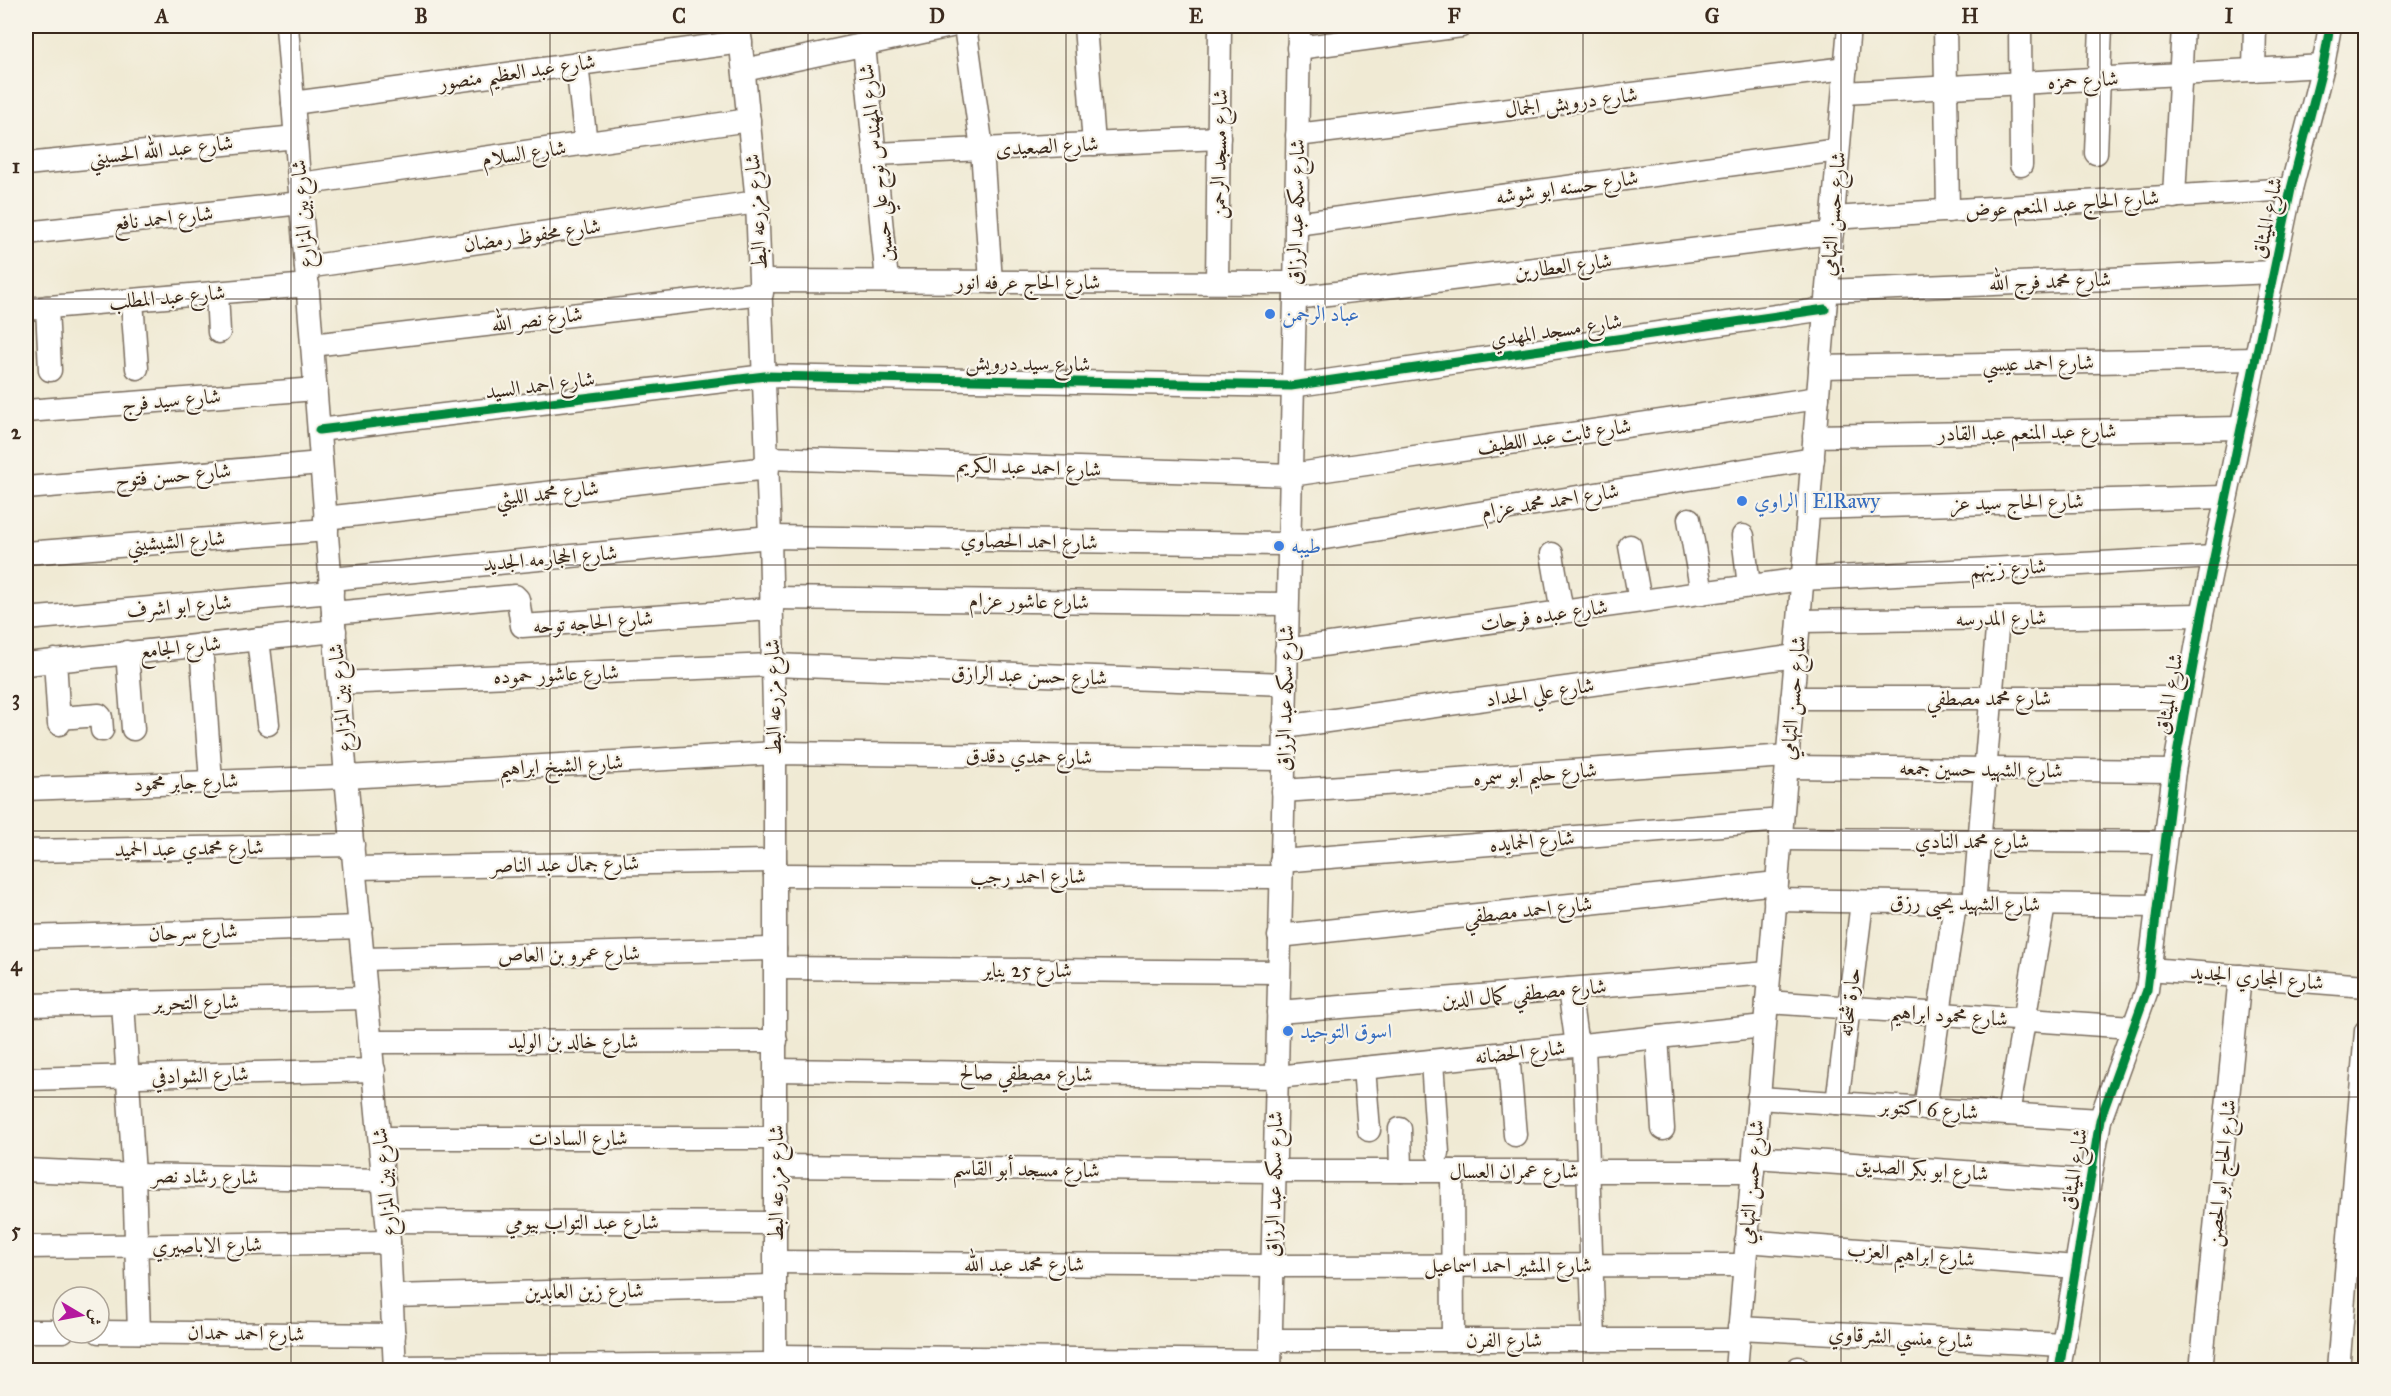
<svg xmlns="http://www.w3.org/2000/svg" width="2391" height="1396" font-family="'IM FELL Great Primer',Amiri,serif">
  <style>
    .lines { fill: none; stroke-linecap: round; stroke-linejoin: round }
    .minor-casing { stroke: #7a6d5e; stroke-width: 25 }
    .minor { stroke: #fff; stroke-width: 22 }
    .cycleway-casing { stroke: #f7f3e8; stroke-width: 13 }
    .cycleway { stroke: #00873e; stroke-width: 9 }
    .grid { fill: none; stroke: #3b2a1e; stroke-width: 1.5; stroke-opacity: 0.55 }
    .shop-dot { fill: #3f7fe0; stroke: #f7f3e8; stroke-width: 2 }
    .labels { text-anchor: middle; stroke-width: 4.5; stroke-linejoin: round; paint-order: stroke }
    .street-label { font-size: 21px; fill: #3b2a1e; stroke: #f7f3e8 }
    .shop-label { font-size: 21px; fill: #366cbe; stroke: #f7f3e8; text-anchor: start }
    .neatline { fill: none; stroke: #3b2a1e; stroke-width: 2 }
    .grid-label { font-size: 20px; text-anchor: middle; font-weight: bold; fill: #3b2a1e }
  </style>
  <rect width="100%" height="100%" fill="#f7f3e8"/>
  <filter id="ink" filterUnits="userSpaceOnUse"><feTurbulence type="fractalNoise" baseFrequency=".0167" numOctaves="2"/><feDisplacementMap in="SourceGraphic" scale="12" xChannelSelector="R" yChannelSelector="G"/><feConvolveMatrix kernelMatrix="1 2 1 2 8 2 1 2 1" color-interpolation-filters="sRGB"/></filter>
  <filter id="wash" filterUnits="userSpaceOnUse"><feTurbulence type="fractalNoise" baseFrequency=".008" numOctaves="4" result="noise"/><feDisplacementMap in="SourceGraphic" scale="24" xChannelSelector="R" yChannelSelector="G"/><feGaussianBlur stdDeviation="1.35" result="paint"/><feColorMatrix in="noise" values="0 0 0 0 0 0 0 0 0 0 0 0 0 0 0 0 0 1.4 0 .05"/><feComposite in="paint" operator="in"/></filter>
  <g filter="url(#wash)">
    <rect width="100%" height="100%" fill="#f0ead4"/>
  </g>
  <g filter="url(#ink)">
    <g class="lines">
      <g class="minor-casing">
        <g id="minor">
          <polyline points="287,26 346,777 389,1242 395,1370"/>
          <polyline points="739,26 757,202 770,537 775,753 775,1370"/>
          <polyline points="965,26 982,149 991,282"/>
          <polyline points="1085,26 1094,144"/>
          <polyline points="1945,26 1948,211"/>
          <polyline points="2020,26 2021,165"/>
          <polyline points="864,45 887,281"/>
          <polyline points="1298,48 1461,26"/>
          <polyline points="577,64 586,144"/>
          <polyline points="744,70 951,26"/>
          <polyline points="2254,70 2255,26"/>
          <polyline points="1844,93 2323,66"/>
          <polyline points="293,103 741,42"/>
          <polyline points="1297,135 1846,68"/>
          <polyline points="2096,153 2101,26"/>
          <polyline points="876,154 1219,138"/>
          <polyline points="26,164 296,137"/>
          <polyline points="300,184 749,120"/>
          <polyline points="2174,197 2183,26"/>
          <polyline points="1833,218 2291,189"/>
          <polyline points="1296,224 1838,150"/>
          <polyline points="26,233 301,203"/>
          <polyline points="306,267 757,202"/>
          <polyline points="762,281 1295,283"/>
          <polyline points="1217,282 1220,26"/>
          <polyline points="1827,291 2274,272"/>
          <polyline points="217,293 219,332"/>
          <polyline points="1295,298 1832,233"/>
          <polyline points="132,301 137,368"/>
          <polyline points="47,307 50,370"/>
          <polyline points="26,309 308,285"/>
          <polyline points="312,345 762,293"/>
          <polyline points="1820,367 2255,359"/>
          <polyline points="26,411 316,389"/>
          <polyline points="319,430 765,376 1291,386 1825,309"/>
          <polyline points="1814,436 2240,428"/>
          <polyline points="767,458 1291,475 1818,398"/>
          <polyline points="26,488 321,463"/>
          <polyline points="1808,508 2225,497"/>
          <polyline points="325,518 768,468"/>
          <polyline points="1689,519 1702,593"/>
          <polyline points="1743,536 1749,586"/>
          <polyline points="1630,546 1640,601"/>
          <polyline points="26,553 327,530"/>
          <polyline points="1552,554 1562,612"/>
          <polyline points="331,579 770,537 1288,544 1813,459"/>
          <polyline points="772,598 1287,604"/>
          <polyline points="333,613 515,596 518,599 522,626 772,609"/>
          <polyline points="26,619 332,592"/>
          <polyline points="1800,621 2202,615"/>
          <polyline points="258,639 268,724"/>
          <polyline points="201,645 211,781"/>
          <polyline points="1286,650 1802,579 2214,557"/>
          <polyline points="127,652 133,729"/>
          <polyline points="55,660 59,724"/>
          <polyline points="26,664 335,631"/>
          <polyline points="339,683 773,665 1285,684"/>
          <polyline points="1792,698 2186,698"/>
          <polyline points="59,718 99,715 101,717 102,730"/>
          <polyline points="1284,727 1796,656"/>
          <polyline points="1787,767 2174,771"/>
          <polyline points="26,789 346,777 775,753 1283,759"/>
          <polyline points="1283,791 1788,756"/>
          <polyline points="1780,839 2164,842"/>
          <polyline points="26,851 353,845"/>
          <polyline points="1281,861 1782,820"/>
          <polyline points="355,868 775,861"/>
          <polyline points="775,875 1281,877"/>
          <polyline points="1775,900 2156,906"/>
          <polyline points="1974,904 1998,618"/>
          <polyline points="1279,936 1777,883"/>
          <polyline points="26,937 361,927"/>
          <polyline points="364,959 775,949"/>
          <polyline points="775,968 1279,972"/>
          <polyline points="2149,969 2366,986"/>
          <polyline points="1569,989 1577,1046"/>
          <polyline points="1767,1002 2132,1027"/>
          <polyline points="123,1003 134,1175 139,1332"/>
          <polyline points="26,1005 367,998"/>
          <polyline points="1278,1012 1769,973"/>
          <polyline points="1657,1037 1663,1129"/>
          <polyline points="371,1042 776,1041"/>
          <polyline points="1584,1045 1594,1340"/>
          <polyline points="1508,1053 1515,1135"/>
          <polyline points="1432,1061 1438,1153"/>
          <polyline points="1364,1068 1369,1130"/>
          <polyline points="776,1070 1277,1077 1764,1026"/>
          <polyline points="26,1079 374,1070"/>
          <polyline points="1758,1098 2100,1120"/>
          <polyline points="1837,1103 1862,902"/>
          <polyline points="1925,1109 1955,904"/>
          <polyline points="2008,1114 2044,905"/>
          <polyline points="1400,1129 1401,1171"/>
          <polyline points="380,1138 776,1138"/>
          <polyline points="1755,1157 2090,1181"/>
          <polyline points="776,1166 1275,1171 1753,1171"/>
          <polyline points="26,1170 134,1175 384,1180"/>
          <polyline points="1452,1171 1453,1340"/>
          <polyline points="388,1221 776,1223"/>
          <polyline points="1746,1241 2076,1267"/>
          <polyline points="26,1247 389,1242"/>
          <polyline points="776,1262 1272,1266 1744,1265"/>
          <polyline points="392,1296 775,1286"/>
          <polyline points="1739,1328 2063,1345"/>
          <polyline points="26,1331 63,1331"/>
          <polyline points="99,1332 394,1335"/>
          <polyline points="1271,1340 1738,1340"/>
          <polyline points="775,1356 1270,1361"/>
          <polyline points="395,1367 775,1364"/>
          <polyline points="1270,1370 1295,298 1299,26"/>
          <polyline points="1736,1370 1849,26"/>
          <polyline points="1797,1370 1798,1368"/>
          <polyline points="2059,1370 2100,1120 2147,990 2174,771 2202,615 2291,189 2323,66 2330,26"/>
          <polyline points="2201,1370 2240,976"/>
          <polyline points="2338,1370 2366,1031"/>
        </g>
      </g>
      <use href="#minor" class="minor"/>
      <g class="cycleway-casing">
        <g id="cycleway">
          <polyline points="319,430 765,376 1291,386 1825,309"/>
          <polyline points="2059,1370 2100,1120 2147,990 2174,771 2202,615 2291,189 2323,66 2330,26"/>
        </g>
      </g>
      <use href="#cycleway" class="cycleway"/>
    </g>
  </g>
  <path class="grid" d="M291 26V1370M550 26V1370M808 26V1370M1066 26V1370M1325 26V1370M1583 26V1370M1841 26V1370M2100 26V1370M26 299H2366M26 565H2366M26 831H2366M26 1097H2366"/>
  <g class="shop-dot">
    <circle cx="1270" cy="314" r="6"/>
    <circle cx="1742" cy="501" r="6"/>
    <circle cx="1279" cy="546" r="6"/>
    <circle cx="1288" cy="1031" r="6"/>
  </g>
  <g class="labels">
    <g class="street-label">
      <text transform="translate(517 72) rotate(-8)" y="7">شارع عبد العظيم منصور</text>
      <text transform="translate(2083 80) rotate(-3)" y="7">شارع حمزه</text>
      <text transform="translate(1571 102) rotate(-7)" y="7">شارع درويش الجمال</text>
      <text transform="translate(1047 146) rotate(-3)" y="7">شارع الصعيدى</text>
      <text transform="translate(161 150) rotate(-6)" y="7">شارع عبد الله الحسيني</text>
      <text transform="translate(524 153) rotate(-8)" y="7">شارع السلام</text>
      <text transform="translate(1219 154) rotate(-89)" y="7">شارع مسجد الرحمن</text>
      <text transform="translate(876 163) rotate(-96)" y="7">شارع المهندس نوح علي حسين</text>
      <text transform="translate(1567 187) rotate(-8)" y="7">شارع حسنه ابو شوشه</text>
      <text transform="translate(2062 204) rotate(-4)" y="7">شارع الحاج عبد المنعم عوض</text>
      <text transform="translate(756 212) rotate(-94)" y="7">شارع مزرعه البط</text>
      <text transform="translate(1296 212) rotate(-89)" y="7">شارع سكه عبد الرزاق</text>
      <text transform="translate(302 214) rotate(-94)" y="7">شارع بين المزارع</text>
      <text transform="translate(1833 214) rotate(-85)" y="7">شارع حسن التهامي</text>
      <text transform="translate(163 218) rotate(-6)" y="7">شارع احمد نافع</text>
      <text transform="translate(2267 218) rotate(-78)" y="7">شارع الميثاق</text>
      <text transform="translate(532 235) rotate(-8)" y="7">شارع محفوظ رمضان</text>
      <text transform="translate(1563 266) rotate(-7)" y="7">شارع العطارين</text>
      <text transform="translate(2050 281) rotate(-2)" y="7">شارع محمد فرج الله</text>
      <text x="1028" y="289">شارع الحاج عرفه انور</text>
      <text transform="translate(167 297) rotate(-5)" y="7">شارع عبد المطلب</text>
      <text transform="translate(537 319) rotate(-7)" y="7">شارع نصر الله</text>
      <text transform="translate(1556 330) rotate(-8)" y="7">شارع مسجد المهدي</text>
      <text transform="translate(1028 363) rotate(1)" y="7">شارع سيد درويش</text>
      <text transform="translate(2038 363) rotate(-1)" y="7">شارع احمد عيسي</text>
      <text transform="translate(540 385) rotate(-7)" y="7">شارع احمد السيد</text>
      <text transform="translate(171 400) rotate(-5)" y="7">شارع سيد فرج</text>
      <text transform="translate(2027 432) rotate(-1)" y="7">شارع عبد المنعم عبد القادر</text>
      <text transform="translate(1554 436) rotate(-8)" y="7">شارع ثابت عبد اللطيف</text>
      <text transform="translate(1029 467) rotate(2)" y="7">شارع احمد عبد الكريم</text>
      <text transform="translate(173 475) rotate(-5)" y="7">شارع حسن فتوح</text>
      <text transform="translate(547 493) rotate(-6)" y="7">شارع محمد الليثي</text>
      <text transform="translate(1550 501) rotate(-9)" y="7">شارع احمد محمد عزام</text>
      <text transform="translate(2017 502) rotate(-1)" y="7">شارع الحاج سيد عز</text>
      <text transform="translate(176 541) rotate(-4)" y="7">شارع الشيشيني</text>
      <text transform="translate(1029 541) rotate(1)" y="7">شارع احمد الحصاوي</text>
      <text transform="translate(550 558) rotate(-5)" y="7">شارع الحجارمه الجديد</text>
      <text transform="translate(2008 568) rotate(-3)" y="7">شارع زينهم</text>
      <text transform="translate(1029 601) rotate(1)" y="7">شارع عاشور عزام</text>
      <text transform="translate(179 606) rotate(-5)" y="7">شارع ابو اشرف</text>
      <text transform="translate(1544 615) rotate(-8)" y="7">شارع عبده فرحات</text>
      <text transform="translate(2001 618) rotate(-1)" y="7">شارع المدرسه</text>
      <text transform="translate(593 622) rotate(-4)" y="7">شارع الحاجه توحه</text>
      <text transform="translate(180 647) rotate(-6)" y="7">شارع الجامع</text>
      <text transform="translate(556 674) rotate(-2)" y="7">شارع عاشور حموده</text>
      <text transform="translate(1029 675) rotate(2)" y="7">شارع حسن عبد الرازق</text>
      <text transform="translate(1540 692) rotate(-8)" y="7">شارع علي الحداد</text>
      <text transform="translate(2169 694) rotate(-80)" y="7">شارع الميثاق</text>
      <text transform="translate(773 697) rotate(-91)" y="7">شارع مزرعه البط</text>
      <text transform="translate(340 698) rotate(-95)" y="7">شارع بين المزارع</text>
      <text transform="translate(1285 698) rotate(-89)" y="7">شارع سكه عبد الرزاق</text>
      <text transform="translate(1793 698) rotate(-85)" y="7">شارع حسن التهامي</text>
      <text x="1989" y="705">شارع محمد مصطفي</text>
      <text transform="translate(1029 756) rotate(1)" y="7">شارع حمدي دقدق</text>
      <text transform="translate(561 765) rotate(-3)" y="7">شارع الشيخ ابراهيم</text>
      <text transform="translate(1981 769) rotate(1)" y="7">شارع الشهيد حسين جمعه</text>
      <text transform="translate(1535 774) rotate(-4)" y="7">شارع حليم ابو سمره</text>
      <text transform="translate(186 782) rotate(-2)" y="7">شارع جابر محمود</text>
      <text transform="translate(1532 841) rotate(-5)" y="7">شارع الحمايده</text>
      <text x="1972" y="848">شارع محمد النادي</text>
      <text transform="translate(189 848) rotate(-1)" y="7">شارع محمدي عبد الحميد</text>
      <text transform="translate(565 864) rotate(-1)" y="7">شارع جمال عبد الناصر</text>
      <text x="1028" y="883">شارع احمد رجب</text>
      <text transform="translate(1965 903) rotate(1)" y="7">شارع الشهيد يحيى رزق</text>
      <text transform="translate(1528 910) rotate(-6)" y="7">شارع احمد مصطفي</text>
      <text transform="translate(193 932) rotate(-2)" y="7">شارع سرحان</text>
      <text transform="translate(569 954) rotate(-1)" y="7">شارع عمرو بن العاص</text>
      <text x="1027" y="977">شارع 25 يناير</text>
      <text transform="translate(2257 977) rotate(5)" y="7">شارع المجاري الجديد</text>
      <text transform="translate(1524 993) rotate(-5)" y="7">شارع مصطفي كمال الدين</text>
      <text transform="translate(196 1002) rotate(-1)" y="7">شارع التحرير</text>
      <text transform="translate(1849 1002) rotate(-83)" y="7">حارة شحاته</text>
      <text transform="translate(1949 1015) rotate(4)" y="7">شارع محمود ابراهيم</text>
      <text x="573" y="1048">شارع خالد بن الوليد</text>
      <text transform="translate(1520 1052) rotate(-6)" y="7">شارع الحضانه</text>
      <text transform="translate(1026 1073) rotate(1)" y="7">شارع مصطفي صالح</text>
      <text transform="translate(200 1075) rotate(-2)" y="7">شارع الشوادفي</text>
      <text transform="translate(1929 1109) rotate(4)" y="7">شارع 6 اكتوبر</text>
      <text x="578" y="1145">شارع السادات</text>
      <text transform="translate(1026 1169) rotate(1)" y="7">شارع مسجد أبو القاسم</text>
      <text transform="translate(1922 1169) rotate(4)" y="7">شارع ابو بكر الصديق</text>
      <text transform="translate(2074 1169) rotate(-81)" y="7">شارع الميثاق</text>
      <text x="1514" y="1178">شارع عمران العسال</text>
      <text transform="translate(2221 1173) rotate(-84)" y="7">شارع الحاج ابو الحصن</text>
      <text transform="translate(205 1176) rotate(1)" y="7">شارع رشاد نصر</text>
      <text transform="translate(384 1182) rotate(-95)" y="7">شارع بين المزارع</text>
      <text transform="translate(1751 1182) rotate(-85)" y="7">شارع حسن التهامي</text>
      <text transform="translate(776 1183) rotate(-90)" y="7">شارع مزرعه البط</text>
      <text transform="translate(1274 1184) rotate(-89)" y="7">شارع سكه عبد الرزاق</text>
      <text x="582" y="1229">شارع عبد التواب بيومي</text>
      <text transform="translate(207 1245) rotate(-1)" y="7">شارع الاباصيري</text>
      <text transform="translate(1911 1254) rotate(5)" y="7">شارع ابراهيم العزب</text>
      <text x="1024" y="1271">شارع محمد عبد الله</text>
      <text x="1508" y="1272">شارع المشير احمد اسماعيل</text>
      <text transform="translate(584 1291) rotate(-1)" y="7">شارع زين العابدين</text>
      <text transform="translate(246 1333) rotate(1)" y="7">شارع احمد حمدان</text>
      <text transform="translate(1901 1337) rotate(3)" y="7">شارع منسي الشرقاوي</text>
      <text x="1504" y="1347">شارع الفرن</text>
    </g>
    <g class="shop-label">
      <text x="1282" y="321">عباد الرحمن</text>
      <text x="1754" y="508">الراوي | ElRawy</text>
      <text x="1291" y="553">طيبه</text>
      <text x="1300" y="1038">اسوق التوحيد</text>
    </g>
  </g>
  <rect width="2391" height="1396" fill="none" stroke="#f7f3e8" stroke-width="66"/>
  <g transform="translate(81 1315) rotate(100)"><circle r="28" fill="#f7f3e8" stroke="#aca397" stroke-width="1.5"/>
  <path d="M0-4.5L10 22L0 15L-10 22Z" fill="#b5179e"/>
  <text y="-9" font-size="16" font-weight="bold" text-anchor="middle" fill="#3b2a1e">ش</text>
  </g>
  <rect x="33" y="33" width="2325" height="1330" class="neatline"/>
  <g class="grid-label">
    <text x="162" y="23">A</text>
    <text x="421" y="23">B</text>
    <text x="679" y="23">C</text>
    <text x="937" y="23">D</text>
    <text x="1196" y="23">E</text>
    <text x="1454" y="23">F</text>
    <text x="1712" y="23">G</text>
    <text x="1970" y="23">H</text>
    <text x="2229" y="23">I</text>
    <text x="16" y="173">1</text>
    <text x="16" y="439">2</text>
    <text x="16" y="705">3</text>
    <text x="16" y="971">4</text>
    <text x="16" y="1237">5</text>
  </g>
</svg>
